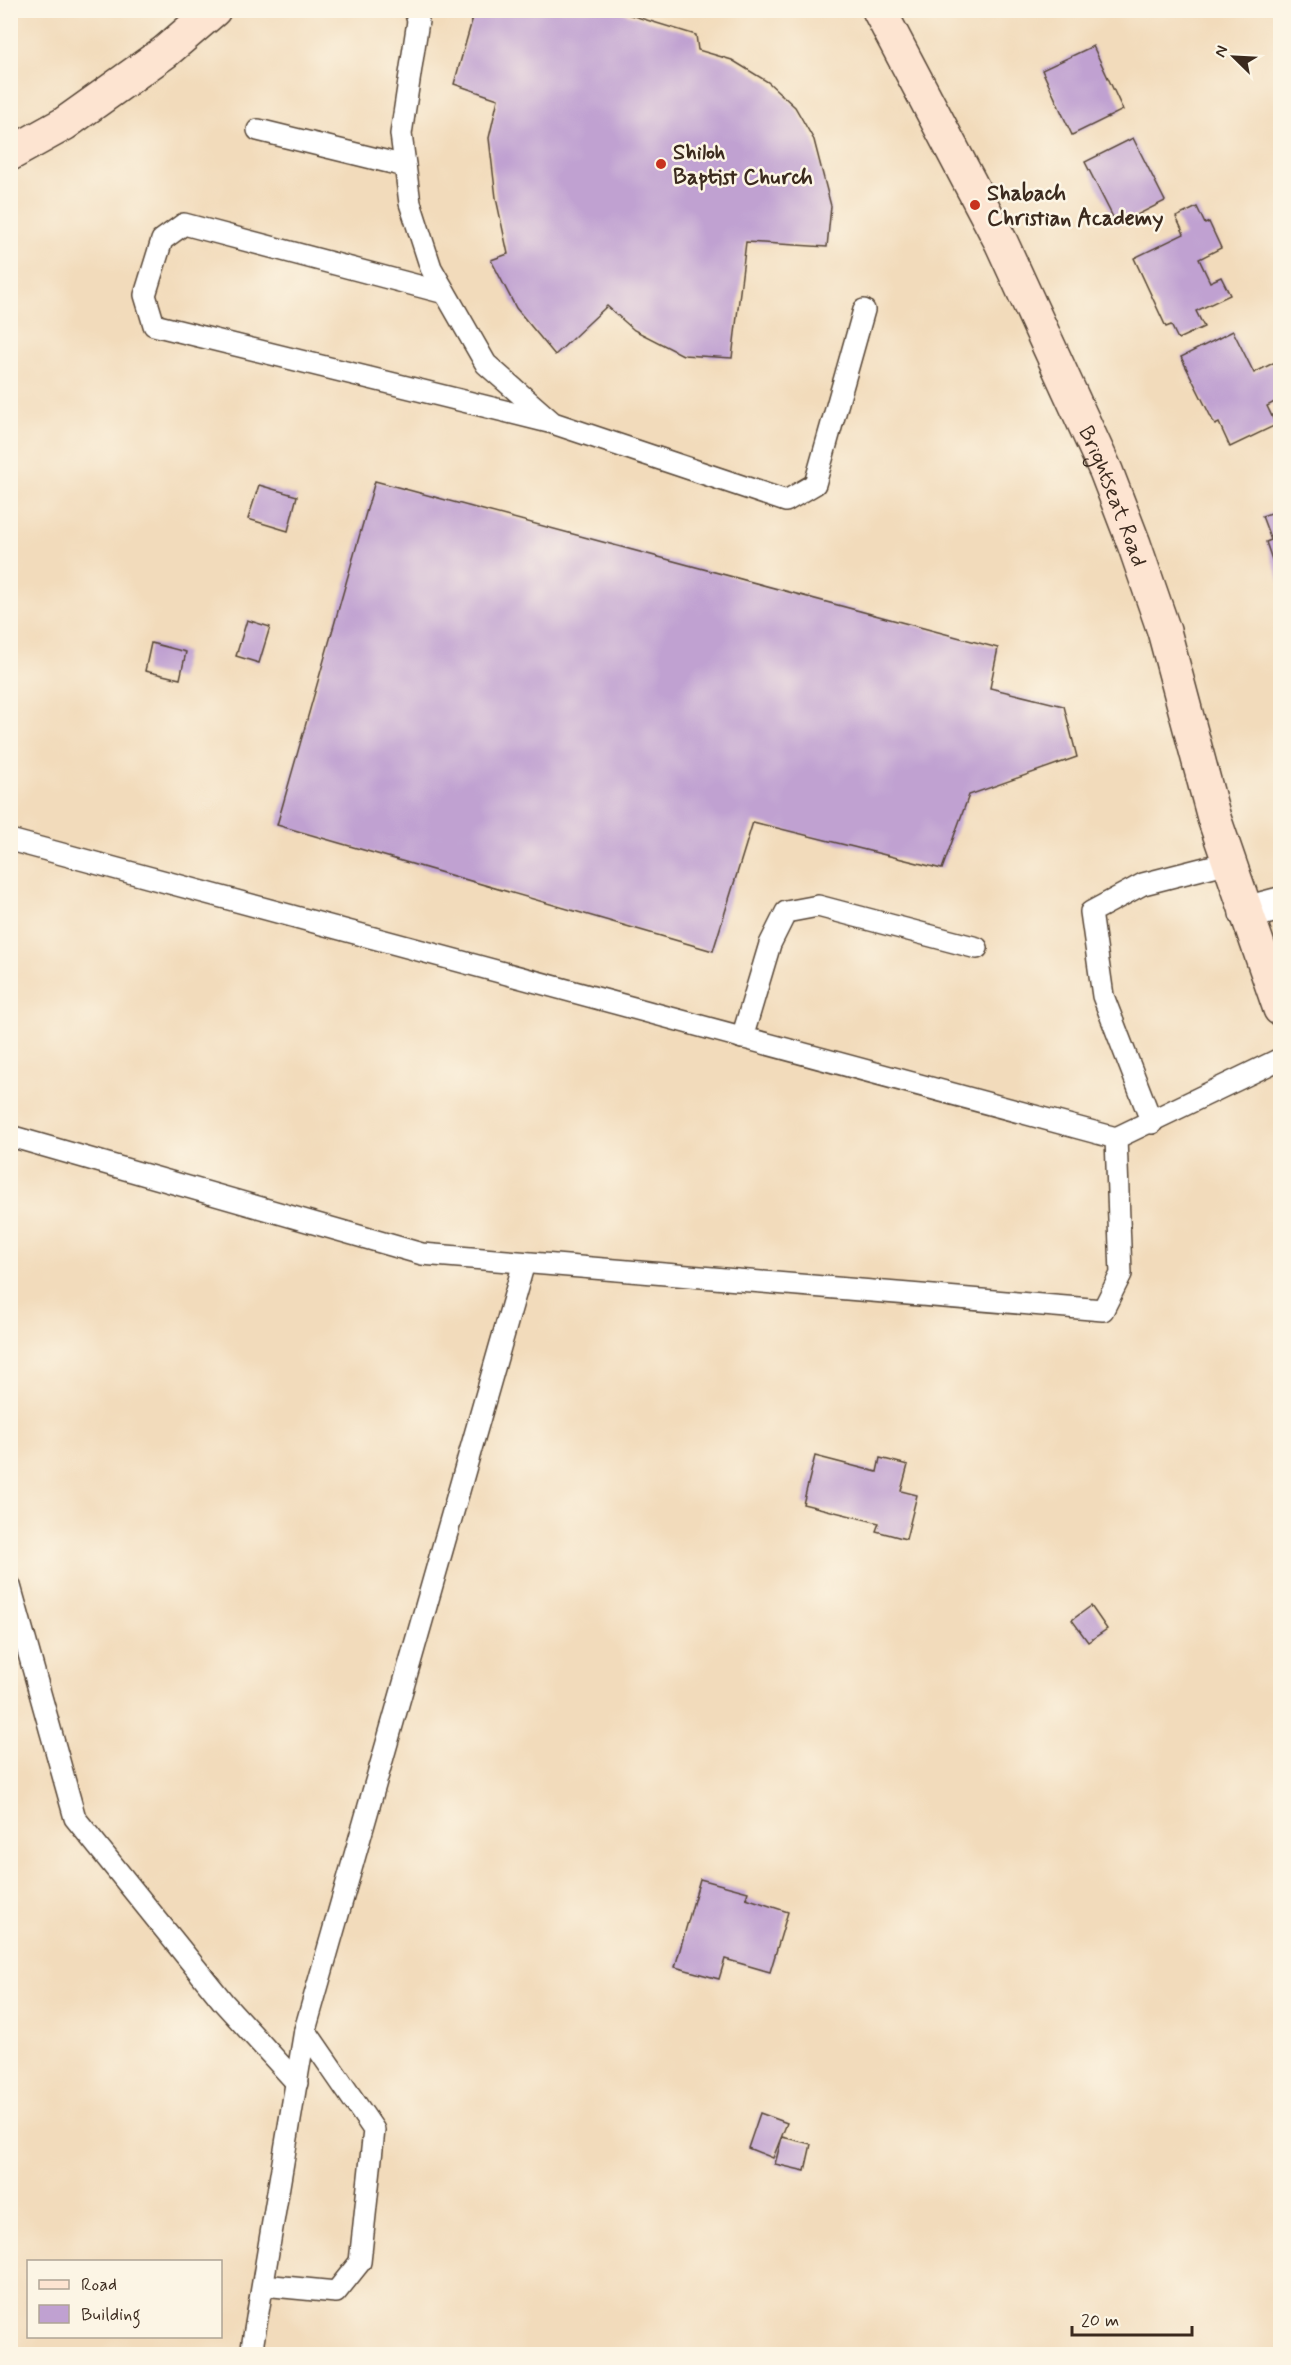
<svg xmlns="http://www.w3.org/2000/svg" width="1291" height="2365" font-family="Mynerve,sans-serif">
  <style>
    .building { fill: #c0a1d1 }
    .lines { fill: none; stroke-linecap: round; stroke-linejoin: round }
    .lane-casing { stroke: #564536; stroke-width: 24 }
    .street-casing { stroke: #564536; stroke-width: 36 }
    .secondary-casing { stroke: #564536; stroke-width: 36 }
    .lane { stroke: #fff; stroke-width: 21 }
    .street { stroke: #fff; stroke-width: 33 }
    .secondary { stroke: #fde4d1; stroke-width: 33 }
    .poi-dot { fill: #c8321e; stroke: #fcf5e5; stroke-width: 2 }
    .labels { text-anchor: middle; stroke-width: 5; stroke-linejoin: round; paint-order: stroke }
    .poi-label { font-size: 22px; font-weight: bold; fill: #3b2a1e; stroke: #fcf5e5; text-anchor: start }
    .street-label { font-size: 22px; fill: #3b2a1e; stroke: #fcf5e5 }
  </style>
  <rect width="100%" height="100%" fill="#fcf5e5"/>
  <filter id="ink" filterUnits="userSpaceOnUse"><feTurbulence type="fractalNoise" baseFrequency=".0167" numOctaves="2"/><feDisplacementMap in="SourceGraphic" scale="12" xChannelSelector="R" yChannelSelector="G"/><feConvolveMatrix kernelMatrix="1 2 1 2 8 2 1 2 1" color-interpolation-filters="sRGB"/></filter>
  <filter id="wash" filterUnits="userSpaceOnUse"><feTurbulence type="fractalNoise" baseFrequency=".008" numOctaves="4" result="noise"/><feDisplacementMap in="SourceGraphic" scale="24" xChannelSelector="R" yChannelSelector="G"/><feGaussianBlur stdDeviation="1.35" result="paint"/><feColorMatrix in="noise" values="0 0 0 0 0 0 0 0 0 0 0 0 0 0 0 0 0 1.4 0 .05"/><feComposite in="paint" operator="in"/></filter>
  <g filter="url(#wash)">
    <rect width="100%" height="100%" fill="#f2dbbb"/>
    <g id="blocks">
      <g class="building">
        <polygon points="475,10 614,10 696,35 698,50 732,60 768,82 795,107 814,140 831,206 827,247 746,242 732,358 683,355 634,330 607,306 555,355 516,308 491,260 508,254 496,198 489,138 498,99 454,84"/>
        <polygon points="1093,46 1123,110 1072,135 1042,70"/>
        <polygon points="1133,138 1165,201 1117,225 1085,162"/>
        <polygon points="1197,207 1205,224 1209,222 1221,248 1199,259 1210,282 1221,277 1230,295 1196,311 1204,327 1178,339 1171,325 1166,327 1134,258 1184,234 1176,217"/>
        <polygon points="1233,331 1254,373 1277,361 1280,368 1280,399 1267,406 1276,425 1230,447 1219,423 1215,425 1181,357"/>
        <polygon points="375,481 998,648 990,688 1064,706 1077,757 969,795 942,869 753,822 713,951 277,825"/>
        <polygon points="259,485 297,496 288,531 248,519"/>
        <polygon points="1280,510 1280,583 1266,542 1271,540 1262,516"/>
        <polygon points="247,620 270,627 259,663 236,656"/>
        <polygon points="151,643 186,652 180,679 145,671"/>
        <polygon points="815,1456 877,1472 880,1458 908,1465 901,1491 917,1495 906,1539 876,1531 879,1523 803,1504"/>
        <polygon points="1091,1606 1107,1629 1088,1642 1072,1620"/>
        <polygon points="700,1879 748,1892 746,1898 788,1912 770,1972 725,1959 719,1979 675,1967"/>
        <polygon points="760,2113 787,2123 773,2158 748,2148"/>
        <polygon points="782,2137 811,2144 805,2171 775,2164"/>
      </g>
    </g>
  </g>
  <g filter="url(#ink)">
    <use href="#blocks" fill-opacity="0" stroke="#564536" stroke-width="1.5"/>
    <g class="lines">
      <g class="lane-casing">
        <g id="lane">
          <polyline points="415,10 418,21 401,134 410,203 431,268 486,364 553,423 786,501 815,484 864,310"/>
          <polyline points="258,130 405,166"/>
          <polyline points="445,293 184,224 162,240 145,295 154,325 549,422"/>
          <polyline points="10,840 1116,1138 1280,1059"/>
          <polyline points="742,1038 770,944 786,912 818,906 977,948"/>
          <polyline points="1152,1123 1103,996 1091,912 1143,884 1229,862"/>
          <polyline points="10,1136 422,1254 1103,1310 1121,1274 1116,1138"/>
          <polyline points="10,1586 75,1818 224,2003 297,2083"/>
          <polyline points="263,2285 336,2292 360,2262 374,2130 305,2030"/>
          <polyline points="251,2354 305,2030 524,1263"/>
        </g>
      </g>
      <g class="street-casing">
        <polyline id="street" points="1246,913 1280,904"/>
      </g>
      <g class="secondary-casing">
        <g id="secondary">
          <path id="s1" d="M879 10 1001 242 1106 471 1134 544 1164 631 1214 818 1280 1009"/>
          <polyline points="10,154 64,124 165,52 214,10"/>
        </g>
      </g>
      <use href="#lane" class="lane"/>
      <use href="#street" class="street"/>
      <use href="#secondary" class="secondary"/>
    </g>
  </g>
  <g class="poi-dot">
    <circle cx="661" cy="164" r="6"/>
    <circle cx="975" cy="205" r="6"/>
  </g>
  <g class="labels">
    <g class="poi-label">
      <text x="673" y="159">Shiloh<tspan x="673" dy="25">Baptist Church</tspan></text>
      <text x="987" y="200">Shabach<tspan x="987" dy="25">Christian Academy</tspan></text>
    </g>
    <g class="street-label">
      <text dy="8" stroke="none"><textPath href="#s1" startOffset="540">Brightseat Road</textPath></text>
    </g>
  </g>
  <rect width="1291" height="2365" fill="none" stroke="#fcf5e5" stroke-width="36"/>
  <rect x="27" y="2260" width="195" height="78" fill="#fcf5e5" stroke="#afa495" stroke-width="1.5"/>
  <rect x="39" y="2280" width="30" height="9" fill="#fde4d1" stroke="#afa495" stroke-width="1.5"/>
  <text x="81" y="2290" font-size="18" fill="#3b2a1e">Road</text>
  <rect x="39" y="2305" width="30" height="18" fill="#c0a1d1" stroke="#afa495" stroke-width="1.5"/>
  <text x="81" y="2320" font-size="18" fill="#3b2a1e">Building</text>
  <g transform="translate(1234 57) rotate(294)" stroke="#fcf5e5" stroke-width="4.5" paint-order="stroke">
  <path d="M0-4.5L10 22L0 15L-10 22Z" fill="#3b2a1e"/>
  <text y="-9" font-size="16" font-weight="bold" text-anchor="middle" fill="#3b2a1e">N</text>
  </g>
  <path d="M1072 2326v9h120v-9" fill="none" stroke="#3b2a1e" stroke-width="3"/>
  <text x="1081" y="2326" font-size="18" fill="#3b2a1e" stroke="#fcf5e5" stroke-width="4.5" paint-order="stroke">20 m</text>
</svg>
